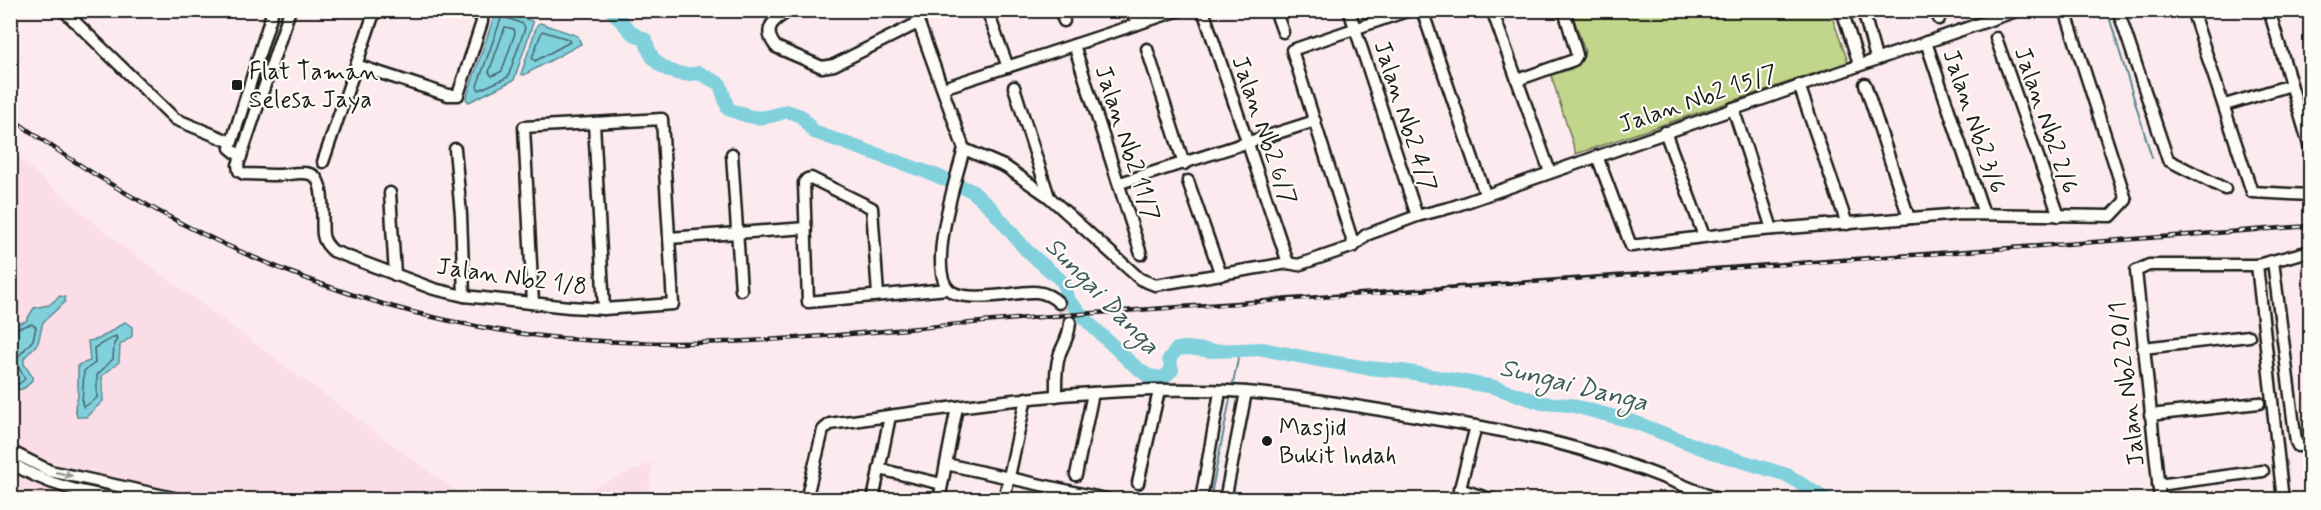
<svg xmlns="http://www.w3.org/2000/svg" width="2321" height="510" font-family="Mynerve,sans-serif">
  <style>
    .built { fill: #fbdde7 }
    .green { fill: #c1d58b; stroke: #6e7854; stroke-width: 1.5 }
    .water { fill: #81d1dd; stroke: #598990; stroke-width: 1.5 }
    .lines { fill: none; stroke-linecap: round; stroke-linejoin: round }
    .shore { stroke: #446469; stroke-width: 1.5 }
    .stream { stroke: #598990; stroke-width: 2 }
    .river { stroke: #81d1dd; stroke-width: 14 }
    .minor-tunnel { stroke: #dacbce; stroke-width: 10; stroke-dasharray: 10 5; stroke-linecap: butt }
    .minor-casing { stroke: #1c1c1c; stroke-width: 15 }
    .minor { stroke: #fdfcf7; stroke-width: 10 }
    .rail-casing { stroke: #1c1c1c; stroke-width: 4.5 }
    .rail { stroke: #fdfcf7; stroke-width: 2; stroke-dasharray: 7; stroke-linecap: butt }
    .oneway { fill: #989794 }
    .poi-dot { fill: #1c1c1c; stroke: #fdfcf7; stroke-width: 2 }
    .labels { text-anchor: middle; stroke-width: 4.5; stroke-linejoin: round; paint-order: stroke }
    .poi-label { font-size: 24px; fill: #1c1c1c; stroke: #fdfcf7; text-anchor: start }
    .street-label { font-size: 24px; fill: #1c1c1c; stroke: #fdfcf7 }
    .water-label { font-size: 26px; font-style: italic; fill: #3f5b60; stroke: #fdfcf7 }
  </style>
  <rect width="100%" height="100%" fill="#fceaee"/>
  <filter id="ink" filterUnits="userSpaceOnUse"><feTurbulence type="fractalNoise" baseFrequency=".0167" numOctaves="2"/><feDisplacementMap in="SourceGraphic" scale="12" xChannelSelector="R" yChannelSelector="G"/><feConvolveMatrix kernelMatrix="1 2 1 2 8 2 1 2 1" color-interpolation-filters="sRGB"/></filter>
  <g filter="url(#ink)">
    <g class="built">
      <polygon points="10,151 117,242 466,499 11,499"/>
      <polygon points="653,462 647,499 567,499"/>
    </g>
    <polygon class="green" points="1571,10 1830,11 1848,62 1576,154 1551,75 1574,68 1585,52"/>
    <g class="water">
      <polygon points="496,11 501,11 532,21 533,23 514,80 469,102 466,99"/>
      <polygon points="540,23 578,36 581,44 524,75 521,74 537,25"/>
      <path d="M60 296 65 297V302L43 322 38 343 24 358V364L33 378C27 388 22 392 11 388V326L26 321 34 308 49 305Z"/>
      <polygon points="125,322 132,327 132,336 120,345 119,362 102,376 103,401 86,417 77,417 75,406 78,396 78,365 90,361 88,341 99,339"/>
    </g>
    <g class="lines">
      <g class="shore">
        <polygon points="502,16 523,24 525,28 508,77 479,90 477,86"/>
        <polygon points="505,27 514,29 515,33 502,71 492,76 489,72"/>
        <polygon points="542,31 568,39 570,42 535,61 532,58"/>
        <polyline points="10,330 32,324 36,327 33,340 18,357 18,366 25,379 19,384 10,383"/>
        <polygon points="116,336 117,339 114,344 113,359 97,375 97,398 84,407 82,404 84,371 95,363 94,348"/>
      </g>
      <g class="stream">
        <polyline points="2107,10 2152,158"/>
        <polyline points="1232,388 1240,350"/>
        <polyline points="1210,500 1231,394"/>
      </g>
      <path class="river" d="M611 10 632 33 646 40C650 66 674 78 699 73L720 84 728 109C754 119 760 121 787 111L801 116 814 132 935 175 972 191 990 207 1026 250 1063 282 1068 300 1090 324 1130 362 1148 376 1163 378 1172 370 1169 359 1177 349 1187 348 1213 351 1263 349 1313 359 1368 368 1402 371 1494 387 1542 403 1570 405 1634 422 1709 451 1787 475 1827 500"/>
      <polyline class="minor-tunnel" points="1059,303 1070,322"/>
      <g class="minor-casing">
        <g id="minor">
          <polyline points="63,10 175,119 231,142"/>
          <path d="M290 10 238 165 239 171 244 174C255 174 266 175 277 175 288 175 300 171 310 174 327 178 321 221 323 235 324 242 328 246 333 251L434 289 464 296 569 307 604 309 673 304 662 119 524 127 533 303"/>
          <path d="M791 10C774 19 761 28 776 47L822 67 834 65 918 23"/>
          <polyline points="914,10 964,149"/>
          <polyline points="987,10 1008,67"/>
          <polyline points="1060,10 1064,21"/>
          <polyline points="1132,10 1137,24"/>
          <polyline points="1203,10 1288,263"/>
          <polyline points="1275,10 1283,32"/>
          <polyline points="1349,10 1417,216"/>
          <polyline points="1422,10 1485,194"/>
          <polyline points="1492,10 1550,172"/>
          <polyline points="1842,10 1859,64"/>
          <polyline points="1863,10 1876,58"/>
          <polyline points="1937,10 1939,19"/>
          <polyline points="2118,10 2168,160 2225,189"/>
          <polyline points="2192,10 2252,192 2310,195"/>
          <polyline points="2269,10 2310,148"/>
          <polyline points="1996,38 2059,216"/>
          <polyline points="1926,42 1984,214"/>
          <polyline points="1074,45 1141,254"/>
          <polyline points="1147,49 1184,164"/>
          <polyline points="356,65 448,95 458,95 482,22 482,16 469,10"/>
          <polyline points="1517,80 1574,60 1577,55 1564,10"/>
          <polyline points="1865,84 1909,218"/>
          <polyline points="1799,85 1847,224"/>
          <polyline points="1014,87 1049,197"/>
          <polyline points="943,88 1180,10"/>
          <polyline points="2225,105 2291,85"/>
          <polyline points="1733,108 1772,229"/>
          <polyline points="594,123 604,309"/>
          <polyline points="1665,132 1704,236"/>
          <polyline points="455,149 461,215 464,296"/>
          <polyline points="732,154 741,290"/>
          <polyline points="1597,156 1631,246 1751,231 1961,214 2111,216 2126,200 2065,10"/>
          <polyline points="241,157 230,148 273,10"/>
          <polyline points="323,162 375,10"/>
          <polyline points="1188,181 1221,275"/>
          <polyline points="1120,183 1315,121"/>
          <polyline points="390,193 395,275"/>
          <polyline points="669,238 806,228"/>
          <polyline points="1354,246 1292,50 1410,10"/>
          <polyline points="2273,261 2296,442 2298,446 2310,445"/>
          <polyline points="2257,265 2283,500"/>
          <polyline points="878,295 872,208 811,178 807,179 804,183 808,302 948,289"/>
          <path d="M1059 303C1045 289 1030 291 1012 294 997 296 965 300 952 292 924 274 957 176 964 149L1006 167 1049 197 1140 279 1155 285 1288 263 1298 265 1354 246 1366 235 1417 216 1452 207 2019 10"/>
          <polyline points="2143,348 2249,336"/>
          <path d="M1056 396C1056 382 1055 367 1060 353 1065 341 1069 336 1070 322"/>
          <polyline points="2150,415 2259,403"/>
          <polyline points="10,451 50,471 183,500"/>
          <path d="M10 462C47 486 85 493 127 500"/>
          <polyline points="946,464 1110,500"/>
          <polyline points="879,469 942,484"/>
          <polyline points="1076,475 1093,393"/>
          <polyline points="1138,483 1159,391"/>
          <polyline points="2158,485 2263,471"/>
          <polyline points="1459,489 1493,500"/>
          <path d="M806 500 823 430 830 424C966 406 1108 382 1246 392 1305 397 1364 407 1422 417 1478 426 1542 437 1596 454 1638 466 1679 484 1720 500"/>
          <polyline points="873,500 890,416"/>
          <polyline points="939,500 957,407"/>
          <polyline points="1004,500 1026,398"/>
          <polyline points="1201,500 1220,392"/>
          <polyline points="1225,500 1246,392"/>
          <polyline points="1457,500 1476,426"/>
          <polyline points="2160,500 2136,271 2149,265 2257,265 2310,251"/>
        </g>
      </g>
      <use href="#minor" class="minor"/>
      <g class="rail-casing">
        <path id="rail" d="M10 117C158 226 335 307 517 333 709 360 903 325 1095 313 1500 287 1905 256 2310 226"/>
      </g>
      <use href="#rail" class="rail"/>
    </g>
    <defs><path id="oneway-solid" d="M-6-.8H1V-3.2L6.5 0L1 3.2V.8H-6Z" transform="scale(1.5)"/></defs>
    <use class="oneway" href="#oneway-solid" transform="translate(64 474) rotate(13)"/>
  </g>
  <g class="poi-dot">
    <rect x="231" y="79" width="12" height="12" rx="3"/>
    <circle cx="1267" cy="441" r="6"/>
  </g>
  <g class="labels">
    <g class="poi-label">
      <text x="249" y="79">Flat Taman<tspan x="249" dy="28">Selesa Jaya</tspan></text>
      <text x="1279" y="435">Masjid<tspan x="1279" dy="28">Bukit Indah</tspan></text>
    </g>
    <g class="street-label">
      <text transform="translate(1698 98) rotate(-19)" y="8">Jalan Nb2 15/7</text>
      <text transform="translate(1406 116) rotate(72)" y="8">Jalan Nb2 4/7</text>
      <text transform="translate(2047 120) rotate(71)" y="8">Jalan Nb2 2/6</text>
      <text transform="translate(1975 121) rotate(71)" y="8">Jalan Nb2 3/6</text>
      <text transform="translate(1265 130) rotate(71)" y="8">Jalan Nb2 6/7</text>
      <text transform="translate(1128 143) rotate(72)" y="8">Jalan Nb2 11/7</text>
      <text transform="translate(512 276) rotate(8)" y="8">Jalan Nb2 1/8</text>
      <text transform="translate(2126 384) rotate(-97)" y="8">Jalan Nb2 20/1</text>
    </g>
    <g class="water-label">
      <text transform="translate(1103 295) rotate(46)" y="9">Sungai Danga</text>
      <text transform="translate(1574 384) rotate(14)" y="9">Sungai Danga</text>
    </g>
  </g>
  <rect width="2321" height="510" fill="none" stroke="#fdfcf7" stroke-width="36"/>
  <rect x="18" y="18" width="2285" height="474" fill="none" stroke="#1c1c1c" stroke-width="2" filter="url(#ink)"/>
</svg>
